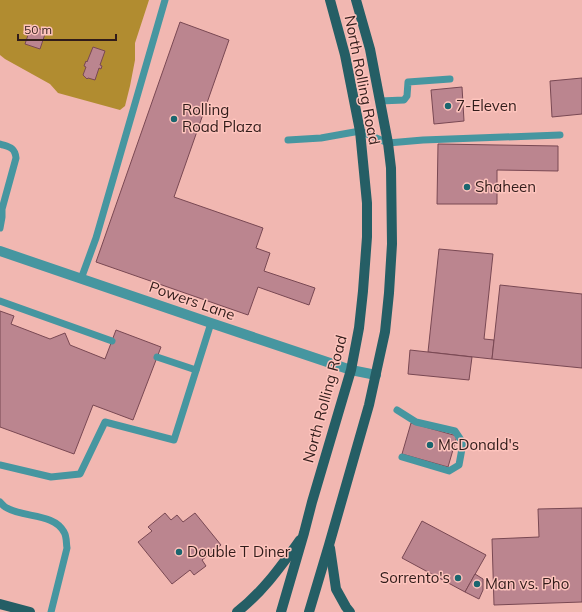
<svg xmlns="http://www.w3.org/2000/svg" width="582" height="612" font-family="Mulish,sans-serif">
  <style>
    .forest { fill: #b18c30 }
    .building { fill: #bb858f; stroke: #794853 }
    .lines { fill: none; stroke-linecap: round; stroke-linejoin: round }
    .lane { stroke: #4696a0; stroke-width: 7 }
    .street { stroke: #4696a0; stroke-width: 10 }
    .primary { stroke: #255e65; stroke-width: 10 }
    .poi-dot { fill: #1a666f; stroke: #fec4bd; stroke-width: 1.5 }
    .labels { text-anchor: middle; stroke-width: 3; stroke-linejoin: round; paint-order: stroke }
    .street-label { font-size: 15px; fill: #311c1a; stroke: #fec4bd }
    .poi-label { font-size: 15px; fill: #311c1a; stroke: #fec4bd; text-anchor: start }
  </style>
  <rect width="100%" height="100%" fill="#f1b7b1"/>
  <polygon class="forest" points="0,0 149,0 135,43 135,60 130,86 125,106 120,110 58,93 50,84 5,59 0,55"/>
  <g class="building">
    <polygon points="180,22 229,40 174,197 263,228 256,248 270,253 264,271 315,288 309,305 258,287 248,315 96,262"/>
    <polygon points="31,26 46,31 40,49 25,44"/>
    <polygon points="93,47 105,51 100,65 102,66 101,69 99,68 95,80 88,78 87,79 83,75 86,67 84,66 86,61 87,62"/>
    <polygon points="582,78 582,114 552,117 550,81"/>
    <polygon points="462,87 464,121 434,124 431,90"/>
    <polygon points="438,144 558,146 558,171 497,170 497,204 437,204"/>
    <polygon points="439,249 493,254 484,339 494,340 492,359 428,352"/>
    <polygon points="500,285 582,294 582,368 492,359"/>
    <polygon points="0,311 14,316 11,324 50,339 65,333 70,345 105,359 116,330 161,347 133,420 93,405 74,454 0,427"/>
    <polygon points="410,350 472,357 469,380 408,374"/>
    <polygon points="411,423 457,436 448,467 402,454"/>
    <polygon points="582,508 582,602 494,605 492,539 539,537 538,509"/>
    <polygon points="165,513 171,520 177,515 183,522 195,513 221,545 202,560 206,566 194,575 190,570 172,584 138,542 152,531 148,527"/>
    <polygon points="422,521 486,555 465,592 402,558"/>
    <polygon points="475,574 483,579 483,590 479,599 465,592"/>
  </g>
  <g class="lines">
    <g class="lane">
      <polyline points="380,101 404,100 407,96 408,82 450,79"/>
      <polyline points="288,140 321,138 360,131 388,143 423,140 560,135"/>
      <path d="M0 144C9 147 15 147 16 158L2 209V217L0 228"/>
      <polyline points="81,279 96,238 165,0"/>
      <polyline points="0,301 112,341"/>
      <polyline points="157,357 196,370"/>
      <polyline points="397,410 416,422 455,431 463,443 459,465 449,471 402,457"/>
      <polyline points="0,465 51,477 80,474 105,422 174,440 211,323"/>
      <path d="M0 502C2 504 4 507 7 508 24 518 54 513 64 532 67 537 66 543 67 548L51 612"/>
    </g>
    <polyline class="street" points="0,251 211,323 351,370 376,375"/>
    <g class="primary">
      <polyline points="330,548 336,589 346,607 350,612"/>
      <polyline points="0,604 30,612"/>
      <path d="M237 612C263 592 281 566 300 540"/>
      <polyline points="281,612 304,533 312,502 351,370 359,328 363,291 367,237 367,203 360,131 345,55 330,0"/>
      <polyline points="309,612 329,545 369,405 385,332 389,293 392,244 391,168 388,143 370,49 356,0"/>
    </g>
  </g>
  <g class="poi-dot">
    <circle cx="448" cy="106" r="4"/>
    <circle cx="174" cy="119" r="4"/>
    <circle cx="467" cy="187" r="4"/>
    <circle cx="430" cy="445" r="4"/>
    <circle cx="179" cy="552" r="4"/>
    <circle cx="458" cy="578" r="4"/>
    <circle cx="477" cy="584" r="4"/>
  </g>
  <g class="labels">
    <g class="street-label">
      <text transform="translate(362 80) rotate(79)" y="5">North Rolling Road</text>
      <text transform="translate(192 301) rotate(19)" y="5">Powers Lane</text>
      <text transform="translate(325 399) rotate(-75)" y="5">North Rolling Road</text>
    </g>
    <g class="poi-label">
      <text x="456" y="111">7-Eleven</text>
      <text x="182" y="115">Rolling<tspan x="182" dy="17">Road Plaza</tspan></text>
      <text x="475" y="192">Shaheen</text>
      <text x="438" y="450">McDonald's</text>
      <text x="187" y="557">Double T Diner</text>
      <text x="450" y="583" text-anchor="end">Sorrento's</text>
      <text x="485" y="589">Man vs. Pho</text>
    </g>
  </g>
  <path d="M18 34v6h98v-6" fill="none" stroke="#311c1a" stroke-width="2"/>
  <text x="24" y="34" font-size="12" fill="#311c1a" stroke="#fec4bd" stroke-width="3" paint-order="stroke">50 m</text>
</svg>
